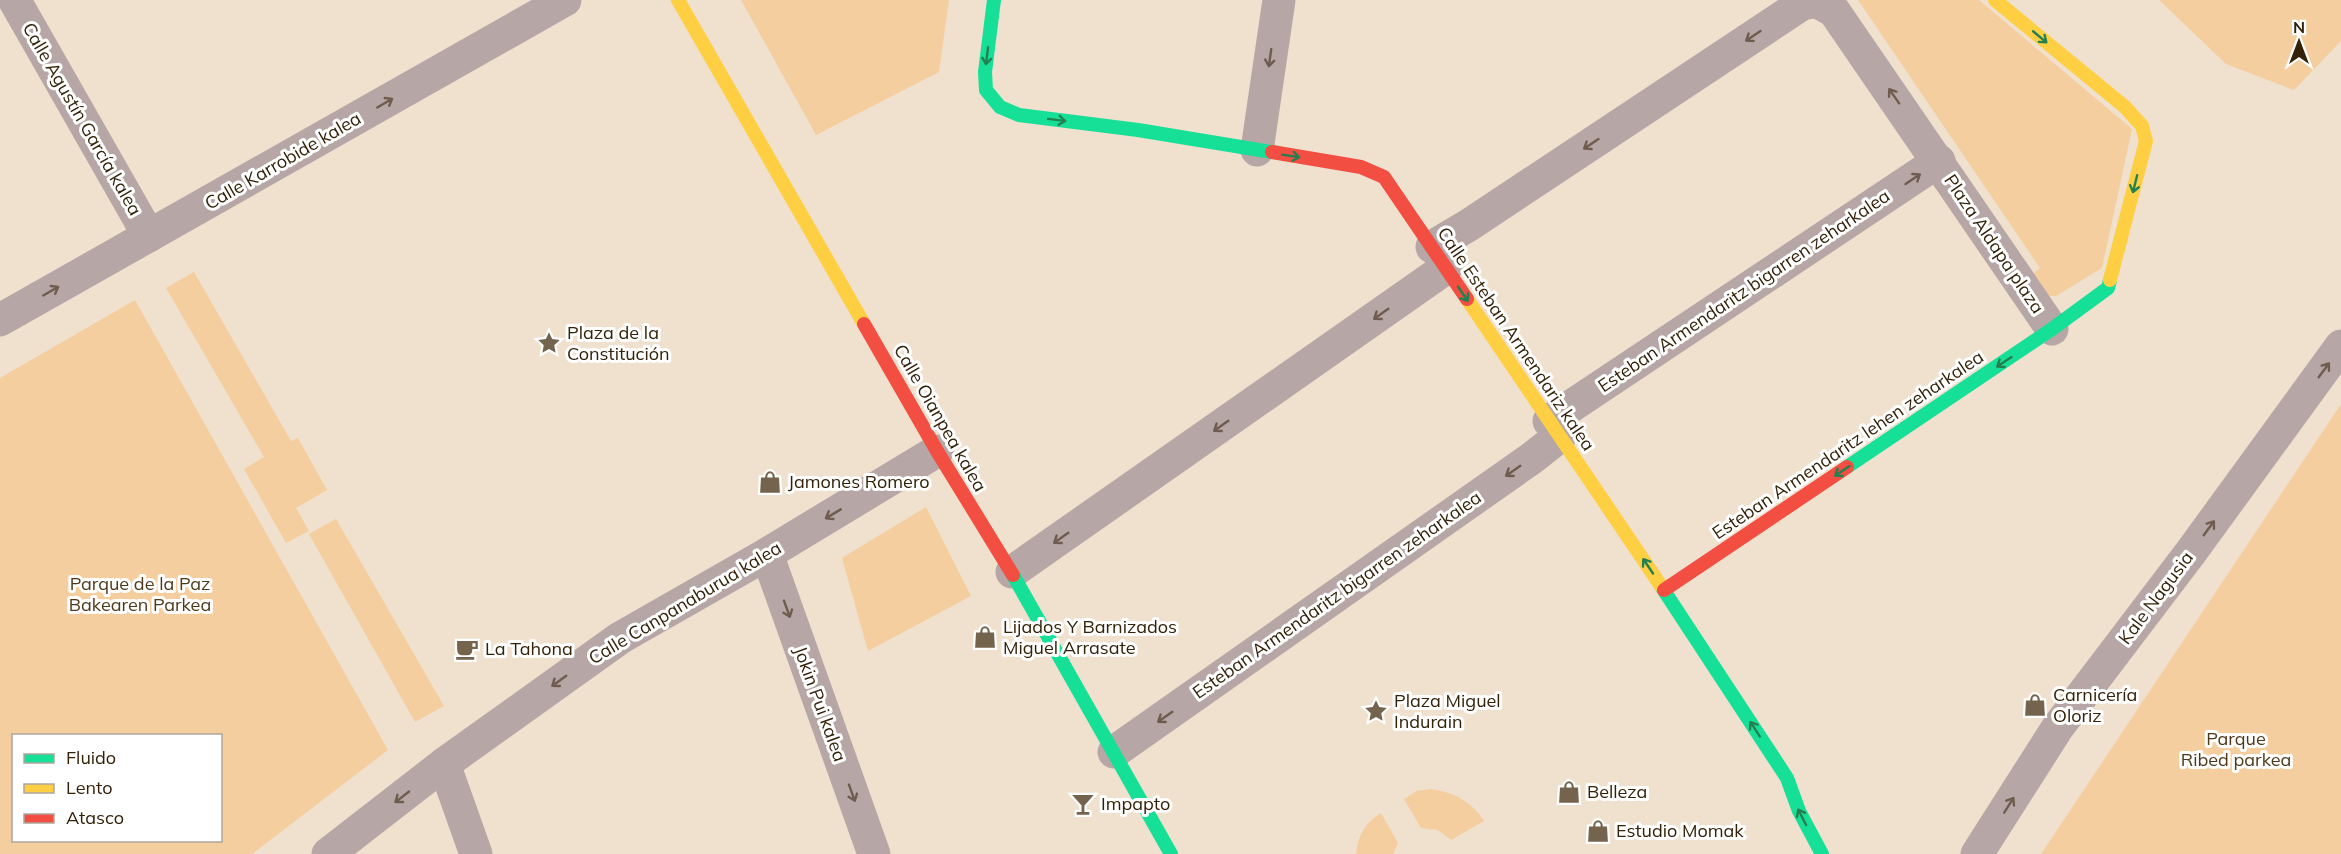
<svg xmlns="http://www.w3.org/2000/svg" width="2341" height="854" font-family="Mulish,sans-serif">
  <style>
    .green { fill: #f4ce9f; fill-rule: evenodd }
    .lines { fill: none; stroke-linecap: round; stroke-linejoin: round }
    .street { stroke: #b6a7a6; stroke-width: 33 }
    .fast { stroke: #16e098; stroke-width: 14 }
    .slow { stroke: #ffcf43; stroke-width: 14 }
    .jam { stroke: #f24e42; stroke-width: 14 }
    .oneway { stroke: #6e5d4f }
    .oneway2 { stroke: #248050 }
    .labels { text-anchor: middle; stroke-width: 6; stroke-linejoin: round; paint-order: stroke }
    .street-label { font-size: 18px; fill: #332108; stroke: #fff }
    .poi-label { font-size: 18px; fill: #332108; stroke: #fff; text-anchor: start }
    .park-label { font-size: 18px; fill: #4f3819; stroke: #fff }
  </style>
  <rect width="100%" height="100%" fill="#f0e0ce"/>
  <g class="green">
    <polygon points="741,0 949,0 939,72 816,135"/>
    <polygon points="1858,0 1979,0 2132,129 2102,268 2056,296 2048,296 2029,277 2040,268"/>
    <polygon points="2159,0 2341,0 2341,41 2294,90 2226,64"/>
    <polygon points="194,272 291,441 298,438 327,490 296,508 309,531 286,543 244,469 264,457 166,288"/>
    <path d="M135 300 388 750 252 854H0V378ZM14 736H220V840H14Z"/>
    <polygon points="2341,404 2341,854 2041,854"/>
    <polygon points="926,507 971,596 868,651 842,558"/>
    <polygon points="336,519 444,706 415,722 309,534"/>
    <path d="M1430 789C1454 792 1471 801 1484 821L1451 840 1438 830 1421 828 1404 799 1417 791Z"/>
    <path d="M1381 813 1398 843 1393 854H1356C1358 835 1365 823 1381 813Z"/>
  </g>
  <g class="lines">
    <g class="street">
      <polyline points="15,1 149,236"/>
      <polyline points="1257,150 1279,0"/>
      <polyline points="1432,247 1469,225 1802,4 1816,1 1834,11 2052,329"/>
      <polyline points="0,320 565,0"/>
      <polyline points="1549,421 1939,161"/>
      <polyline points="767,554 874,854"/>
      <polyline points="1012,572 1446,268"/>
      <polyline points="1114,752 1532,458 1560,436"/>
      <polyline points="444,764 476,854"/>
      <polyline points="328,854 444,764 620,638 767,554 937,451"/>
      <polyline points="1977,854 2058,727 2191,552 2341,346"/>
    </g>
    <g class="fast">
      <polyline points="994,0 985,72 986,90 1000,107 1019,115 1138,130 1272,152"/>
      <polyline points="1847,467 2052,329 2108,288 2110,280"/>
      <polyline points="1013,575 1171,854"/>
      <polyline points="1661,586 1787,778 1799,811 1822,854"/>
    </g>
    <g class="slow">
      <polyline points="678,0 864,324"/>
      <polyline points="1995,0 2125,107 2142,126 2146,141 2110,280"/>
      <polyline points="1467,299 1661,586"/>
    </g>
    <g class="jam">
      <polyline points="1272,152 1361,167 1384,177 1467,299"/>
      <polyline points="864,324 937,451 1013,575"/>
      <polyline points="1664,590 1847,467"/>
    </g>
  </g>
  <defs><path id="oneway-shaft" d="M-6 0H5M1.5-3L5.5 0L1.5 3" fill="none" stroke-width="1.6" stroke-linecap="round" stroke-linejoin="round" transform="scale(1.5)"/></defs>
  <g class="oneway">
    <use href="#oneway-shaft" transform="translate(1753 36) rotate(146)"/>
    <use href="#oneway-shaft" transform="translate(1270 58) rotate(98)"/>
    <use href="#oneway-shaft" transform="translate(1894 96) rotate(-125)"/>
    <use href="#oneway-shaft" transform="translate(385 103) rotate(-30)"/>
    <use href="#oneway-shaft" transform="translate(1591 144) rotate(146)"/>
    <use href="#oneway-shaft" transform="translate(1913 179) rotate(-34)"/>
    <use href="#oneway-shaft" transform="translate(51 291) rotate(-30)"/>
    <use href="#oneway-shaft" transform="translate(1381 314) rotate(145)"/>
    <use href="#oneway-shaft" transform="translate(2324 370) rotate(-54)"/>
    <use href="#oneway-shaft" transform="translate(1221 426) rotate(145)"/>
    <use href="#oneway-shaft" transform="translate(1513 471) rotate(145)"/>
    <use href="#oneway-shaft" transform="translate(833 514) rotate(149)"/>
    <use href="#oneway-shaft" transform="translate(2209 528) rotate(-54)"/>
    <use href="#oneway-shaft" transform="translate(1061 538) rotate(145)"/>
    <use href="#oneway-shaft" transform="translate(787 609) rotate(70)"/>
    <use href="#oneway-shaft" transform="translate(559 681) rotate(144)"/>
    <use href="#oneway-shaft" transform="translate(1165 717) rotate(145)"/>
    <use href="#oneway-shaft" transform="translate(852 793) rotate(70)"/>
    <use href="#oneway-shaft" transform="translate(402 797) rotate(142)"/>
    <use href="#oneway-shaft" transform="translate(2009 805) rotate(-58)"/>
  </g>
  <g class="oneway2">
    <use href="#oneway-shaft" transform="translate(2040 37) rotate(40)"/>
    <use href="#oneway-shaft" transform="translate(987 56) rotate(97)"/>
    <use href="#oneway-shaft" transform="translate(1057 120) rotate(7)"/>
    <use href="#oneway-shaft" transform="translate(1291 156) rotate(9)"/>
    <use href="#oneway-shaft" transform="translate(2135 184) rotate(104)"/>
    <use href="#oneway-shaft" transform="translate(1463 294) rotate(56)"/>
    <use href="#oneway-shaft" transform="translate(2004 362) rotate(146)"/>
    <use href="#oneway-shaft" transform="translate(1842 471) rotate(146)"/>
    <use href="#oneway-shaft" transform="translate(1648 566) rotate(-124)"/>
    <use href="#oneway-shaft" transform="translate(1755 729) rotate(-123)"/>
    <use href="#oneway-shaft" transform="translate(1802 817) rotate(-117)"/>
  </g>
  <defs>
    <g id="sight-bare" transform="scale(1.8)"><path d="M0-6L1.8-2.2L6-1.7L2.9 1.2L3.7 5.4L0 3.3L-3.7 5.4L-2.9 1.2L-6-1.7L-1.8-2.2Z" fill="#75644d" stroke="#fff" stroke-width="2.5" paint-order="stroke"/></g>
    <g id="shop-bare" transform="scale(1.8)"><path d="M-5-2.5h2.3a2.7 3.5 0 0 1 5.4 0H5L5.5 6h-11ZM-1.5-2.5h3a1.5 2.3 0 0 0-3 0Z" fill="#75644d" stroke="#fff" stroke-width="2.5" paint-order="stroke"/></g>
    <g id="cafe-bare" transform="scale(1.8)"><path d="M-5.5-4.5H6V0H3Q3 3.5 0 3.5H-2.5Q-5.5 3.5-5.5 0ZM3-3.2v2h1.7v-2ZM-6 4.5H4V6H-6Z" fill="#75644d" stroke="#fff" stroke-width="2.5" paint-order="stroke"/></g>
    <g id="bar-bare" transform="scale(1.8)"><path d="M-6-5H6L.8 .8V4.5H3.5V6h-7V4.5H-.8V.8Z" fill="#75644d" stroke="#fff" stroke-width="2.5" paint-order="stroke"/></g>
  </defs>
  <g fill-rule="evenodd">
    <use href="#sight-bare" x="549" y="343"/>
    <use href="#shop-bare" x="770" y="482"/>
    <use href="#shop-bare" x="985" y="637"/>
    <use href="#cafe-bare" x="467" y="649"/>
    <use href="#shop-bare" x="2035" y="705"/>
    <use href="#sight-bare" x="1376" y="711"/>
    <use href="#shop-bare" x="1569" y="792"/>
    <use href="#bar-bare" x="1083" y="804"/>
    <use href="#shop-bare" x="1598" y="831"/>
  </g>
  <g class="labels">
    <g class="street-label">
      <text transform="translate(82 119) rotate(60)" y="6">Calle Agustín García kalea</text>
      <text transform="translate(283 161) rotate(-30)" y="6">Calle Karrobide kalea</text>
      <text transform="translate(1994 244) rotate(56)" y="6">Plaza Aldapa plaza</text>
      <text transform="translate(1744 291) rotate(-34)" y="6">Esteban Armendaritz bigarren zeharkalea</text>
      <text transform="translate(1516 339) rotate(56)" y="6">Calle Esteban Armendariz kalea</text>
      <text transform="translate(940 418) rotate(60)" y="6">Calle Oianpea kalea</text>
      <text transform="translate(1848 445) rotate(-34)" y="6">Esteban Armendaritz lehen zeharkalea</text>
      <text transform="translate(1337 595) rotate(-35)" y="6">Esteban Armendaritz bigarren zeharkalea</text>
      <text transform="translate(2156 598) rotate(-53)" y="6">Kale Nagusia</text>
      <text transform="translate(685 603) rotate(-31)" y="6">Calle Canpanaburua kalea</text>
      <text transform="translate(820 704) rotate(70)" y="6">Jokin Pui kalea</text>
    </g>
    <g class="poi-label">
      <text x="567" y="339">Plaza de la<tspan x="567" dy="21">Constitución</tspan></text>
      <text x="788" y="488">Jamones Romero</text>
      <text x="1003" y="633">Lijados Y Barnizados<tspan x="1003" dy="21">Miguel Arrasate</tspan></text>
      <text x="485" y="655">La Tahona</text>
      <text x="2053" y="701">Carnicería<tspan x="2053" dy="21">Oloriz</tspan></text>
      <text x="1394" y="707">Plaza Miguel<tspan x="1394" dy="21">Indurain</tspan></text>
      <text x="1587" y="798">Belleza</text>
      <text x="1101" y="810">Impapto</text>
      <text x="1616" y="837">Estudio Momak</text>
    </g>
    <g class="park-label">
      <text x="140" y="590">Parque de la Paz<tspan x="140" dy="21">Bakearen Parkea</tspan></text>
      <text x="2236" y="745">Parque<tspan x="2236" dy="21">Ribed parkea</tspan></text>
    </g>
  </g>
  <rect x="12" y="734" width="210" height="108" fill="#ffffff" stroke="#ada69c" stroke-width="1.5"/>
  <rect x="24" y="754" width="30" height="9" fill="#16e098" stroke="#ada69c" stroke-width="1.5"/>
  <text x="66" y="764" font-size="18" fill="#332108">Fluido</text>
  <rect x="24" y="784" width="30" height="9" fill="#ffcf43" stroke="#ada69c" stroke-width="1.5"/>
  <text x="66" y="794" font-size="18" fill="#332108">Lento</text>
  <rect x="24" y="814" width="30" height="9" fill="#f24e42" stroke="#ada69c" stroke-width="1.5"/>
  <text x="66" y="824" font-size="18" fill="#332108">Atasco</text>
  <g transform="translate(2299 42)" stroke="#ffffff" stroke-width="4.5" paint-order="stroke">
  <path d="M0-4.5L10 22L0 15L-10 22Z" fill="#332108"/>
  <text y="-9" font-size="16" font-weight="bold" text-anchor="middle" fill="#332108">N</text>
  </g>
</svg>
